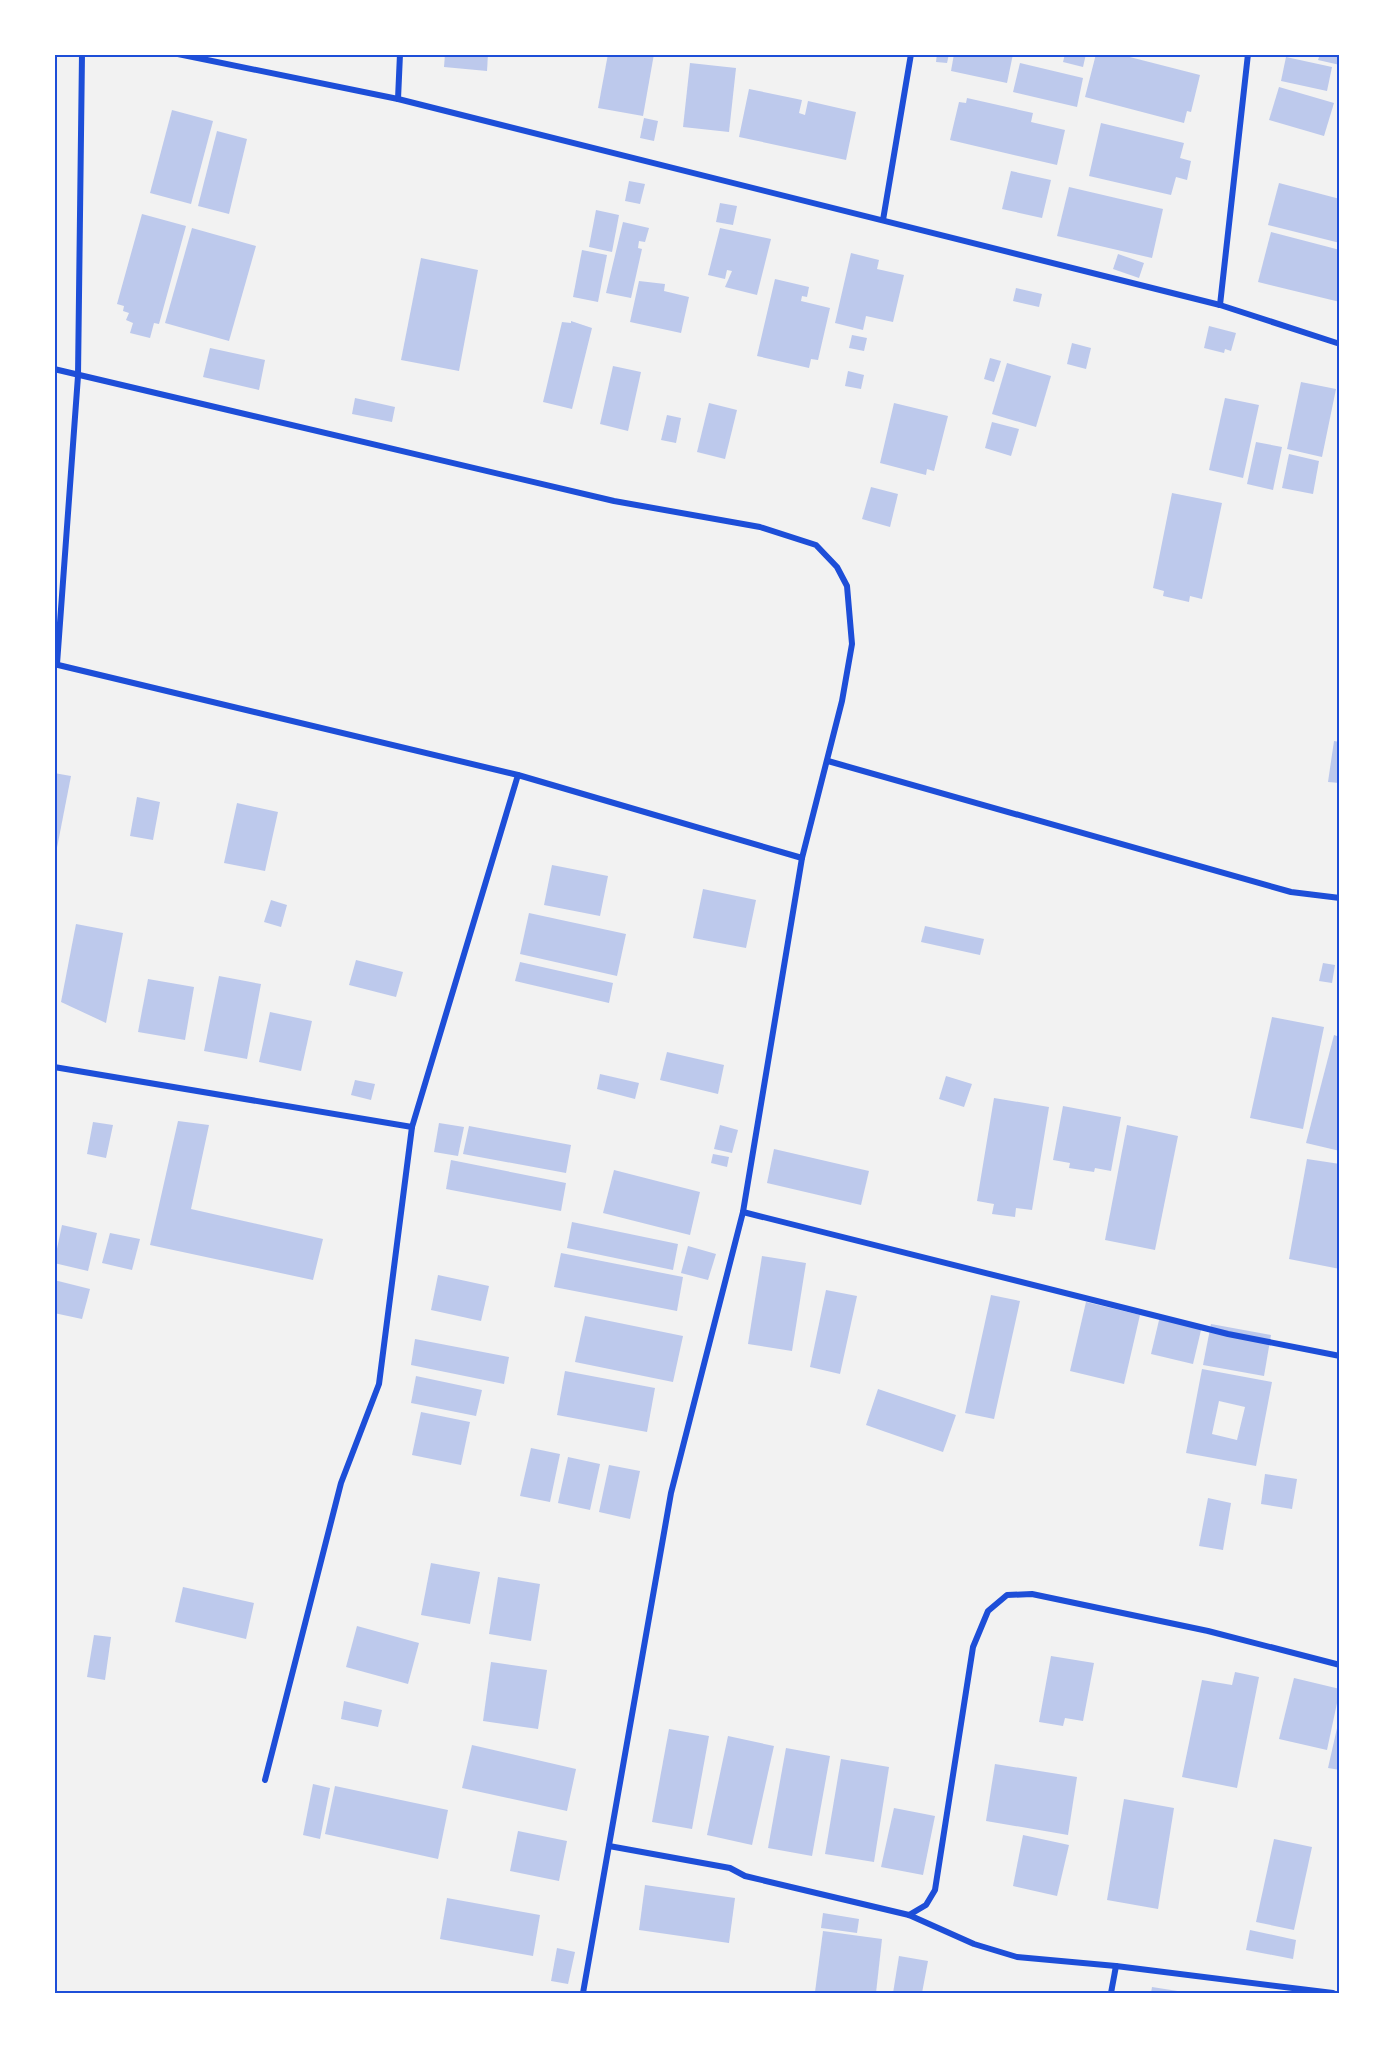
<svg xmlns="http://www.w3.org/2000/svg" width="1394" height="2047" font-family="'Noto Sans',sans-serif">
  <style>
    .building { fill: #bdc9ec; fill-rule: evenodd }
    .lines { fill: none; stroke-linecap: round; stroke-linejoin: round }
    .minor { stroke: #1d4ed8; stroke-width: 6 }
    .neatline { fill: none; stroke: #1d4ed8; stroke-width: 2 }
  </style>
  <rect width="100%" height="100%" fill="#f2f2f2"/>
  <g class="building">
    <polygon points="445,54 488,54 487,71 444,67"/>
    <polygon points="608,54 654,54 643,116 598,108"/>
    <polygon points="937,54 949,54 947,63 936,62"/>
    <polygon points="954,54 1013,54 1007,83 951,71"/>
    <polygon points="1065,54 1086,54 1083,67 1063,62"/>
    <polygon points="1096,54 1118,54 1200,75 1191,112 1187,111 1184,123 1085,97"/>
    <polygon points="1320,54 1340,54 1340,65 1318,60"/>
    <polygon points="1286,57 1332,67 1327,91 1281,81"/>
    <polygon points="690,63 736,68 729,132 683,127"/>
    <polygon points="1020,63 1083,78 1077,107 1013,92"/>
    <polygon points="1279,87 1334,103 1324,136 1269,120"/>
    <polygon points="749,89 802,100 799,113 805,115 808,101 856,112 846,160 739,137"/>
    <polygon points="967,98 1033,113 1031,122 1065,130 1057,165 950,140 959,102 966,103"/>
    <polygon points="172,110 213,121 191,204 150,193"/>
    <polygon points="644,118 658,121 654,141 640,138"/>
    <polygon points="1101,123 1184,143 1180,158 1191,161 1187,180 1176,177 1171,195 1089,176"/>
    <polygon points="217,131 247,139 229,214 198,206"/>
    <polygon points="1011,171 1051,180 1042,218 1002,209"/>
    <polygon points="629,181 645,184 640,204 625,201"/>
    <polygon points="1279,183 1340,199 1340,243 1268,225"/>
    <polygon points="1069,187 1163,209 1152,258 1057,236"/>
    <polygon points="720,203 737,206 733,225 716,222"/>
    <polygon points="596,210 619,215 612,252 589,247"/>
    <polygon points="142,214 186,226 159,324 154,323 150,338 130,333 133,323 126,320 129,313 123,311 124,306 117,304"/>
    <polygon points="623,222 649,228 645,242 639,241 638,248 642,249 631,298 606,293"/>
    <polygon points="192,228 256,246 229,341 165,323"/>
    <polygon points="720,228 771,239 757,295 725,287 732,271 727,270 725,279 708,275"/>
    <polygon points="1271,232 1340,250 1340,302 1258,282"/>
    <polygon points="582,250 607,255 598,302 573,297"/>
    <polygon points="851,253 879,260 877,269 904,275 893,322 866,316 863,330 835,323"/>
    <polygon points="1118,254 1144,263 1139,278 1113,269"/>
    <polygon points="421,258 478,270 459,371 401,360"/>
    <polygon points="775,279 809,287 807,297 802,296 801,301 830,308 818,360 811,359 809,368 757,356"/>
    <polygon points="639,281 665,284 664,291 689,297 681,333 630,322"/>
    <polygon points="1016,288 1042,294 1039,307 1013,301"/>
    <polygon points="571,321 592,328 572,409 543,402 562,322 571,323"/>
    <polygon points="1209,326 1236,333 1231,351 1225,349 1224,353 1204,348"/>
    <polygon points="852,335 867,338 864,351 849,348"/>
    <polygon points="1072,343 1091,348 1086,369 1067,364"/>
    <polygon points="210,348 265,360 259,390 203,377"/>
    <polygon points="990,358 1001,361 994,382 984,379"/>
    <polygon points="1007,363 1051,376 1036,427 992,414"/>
    <polygon points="613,366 641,372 628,431 600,424"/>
    <polygon points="848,371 864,375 861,389 845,386"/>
    <polygon points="1301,382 1336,389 1322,457 1287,449"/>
    <polygon points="355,398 395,407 392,422 352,414"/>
    <polygon points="1225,398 1259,405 1243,478 1209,470"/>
    <polygon points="709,403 737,410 725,459 697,452"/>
    <polygon points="894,403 948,416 934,471 927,469 926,475 880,463"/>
    <polygon points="667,415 681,418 676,443 661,440"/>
    <polygon points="992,422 1019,429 1011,456 985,448"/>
    <polygon points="1256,442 1282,447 1273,490 1247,484"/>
    <polygon points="1289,454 1319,461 1313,494 1282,488"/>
    <polygon points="871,487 898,494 890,527 862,519"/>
    <polygon points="1172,493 1222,503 1202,599 1190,596 1189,602 1163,596 1164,591 1153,588"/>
    <polygon points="1334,741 1340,742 1340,783 1328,782"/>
    <polygon points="54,773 71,776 55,858 54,858"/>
    <polygon points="137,797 160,802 153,840 130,836"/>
    <polygon points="237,803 278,812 265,871 224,863"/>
    <polygon points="552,865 608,876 600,916 544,905"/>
    <polygon points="703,889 756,900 746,948 693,938"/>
    <polygon points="271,900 287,905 281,927 264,922"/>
    <polygon points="529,913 626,934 617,976 520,954"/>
    <polygon points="76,924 123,933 106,1023 61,1002"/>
    <polygon points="925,926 984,939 980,955 921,942"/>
    <polygon points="356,960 403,972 396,997 349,985"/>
    <polygon points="520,962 613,983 609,1003 515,981"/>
    <polygon points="1323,963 1335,965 1332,983 1319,981"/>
    <polygon points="219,976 261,984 247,1059 204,1051"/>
    <polygon points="148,979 194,987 185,1040 138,1032"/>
    <polygon points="270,1012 312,1021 301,1071 259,1062"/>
    <polygon points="1272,1017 1324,1027 1303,1129 1250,1118"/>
    <polygon points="1334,1035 1340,1037 1340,1151 1306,1143"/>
    <polygon points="667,1052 724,1065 718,1094 660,1080"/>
    <polygon points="600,1074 639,1083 635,1099 597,1089"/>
    <polygon points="946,1076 972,1084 964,1107 939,1099"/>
    <polygon points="355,1080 375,1084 371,1100 351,1095"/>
    <polygon points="994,1098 1049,1107 1032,1210 1016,1208 1015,1217 992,1214 994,1204 977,1201"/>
    <polygon points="1063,1106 1121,1117 1111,1171 1095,1168 1094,1172 1069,1168 1070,1163 1053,1160"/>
    <polygon points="178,1121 209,1125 191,1209 323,1239 313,1280 150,1245"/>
    <polygon points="93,1122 113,1125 106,1158 87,1154"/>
    <polygon points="439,1123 464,1127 458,1156 434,1152"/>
    <polygon points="720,1125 738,1130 732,1153 714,1149"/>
    <polygon points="1127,1125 1178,1136 1155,1250 1105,1240"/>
    <polygon points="469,1126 571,1145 566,1173 463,1154"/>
    <polygon points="774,1149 869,1171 861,1205 767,1183"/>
    <polygon points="713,1154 729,1157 727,1167 711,1163"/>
    <polygon points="1307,1159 1340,1164 1340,1269 1289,1259"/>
    <polygon points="451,1160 566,1183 561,1211 446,1189"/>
    <polygon points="614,1170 700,1192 690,1235 603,1213"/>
    <polygon points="572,1222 678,1244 673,1270 567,1248"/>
    <polygon points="62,1225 97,1233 88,1271 54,1263"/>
    <polygon points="110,1233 140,1239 132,1270 102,1263"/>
    <polygon points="688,1246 716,1254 708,1280 681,1273"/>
    <polygon points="561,1253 683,1277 677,1311 554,1287"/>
    <polygon points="762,1256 806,1263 792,1351 748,1344"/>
    <polygon points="438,1275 489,1286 481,1321 431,1310"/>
    <polygon points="54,1280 90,1289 82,1319 54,1313"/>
    <polygon points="826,1290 857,1296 840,1374 810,1367"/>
    <polygon points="991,1295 1020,1301 994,1419 965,1413"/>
    <polygon points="1086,1302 1140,1315 1124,1384 1070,1371"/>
    <polygon points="585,1316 683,1336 673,1382 575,1362"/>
    <polygon points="1160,1316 1202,1326 1193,1364 1151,1354"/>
    <polygon points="1211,1324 1271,1335 1264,1376 1203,1365"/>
    <polygon points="415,1339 509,1357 504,1384 411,1365"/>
    <path d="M1202 1369 1272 1382 1256 1466 1186 1453ZM1219 1401 1245 1407 1237 1440 1212 1434Z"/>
    <polygon points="565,1371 655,1388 647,1432 557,1415"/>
    <polygon points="416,1376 482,1390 476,1416 411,1403"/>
    <polygon points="878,1389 956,1415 943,1452 866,1425"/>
    <polygon points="421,1412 470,1422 461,1465 412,1455"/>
    <polygon points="531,1448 560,1454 550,1502 520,1496"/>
    <polygon points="568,1457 600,1464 590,1510 558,1503"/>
    <polygon points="609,1465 640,1471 630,1519 599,1512"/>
    <polygon points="1265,1474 1297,1479 1292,1509 1261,1504"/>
    <polygon points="1208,1498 1231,1503 1223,1550 1199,1546"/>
    <polygon points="431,1563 480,1572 470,1624 421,1615"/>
    <polygon points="498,1577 540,1584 531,1641 489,1634"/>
    <polygon points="183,1587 254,1603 246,1639 175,1622"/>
    <polygon points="357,1626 419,1643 408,1684 346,1667"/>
    <polygon points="94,1635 111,1637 105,1680 87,1677"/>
    <polygon points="1051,1656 1094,1663 1083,1721 1065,1718 1063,1726 1039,1722"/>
    <polygon points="491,1662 547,1670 538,1729 483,1721"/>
    <polygon points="1235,1672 1259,1677 1237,1788 1182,1777 1202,1680 1232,1685"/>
    <polygon points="1294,1678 1340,1689 1327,1750 1279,1739"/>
    <polygon points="344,1701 382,1710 378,1727 341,1719"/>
    <polygon points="1340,1715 1340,1770 1328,1768"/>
    <polygon points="669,1729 709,1736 692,1829 652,1822"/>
    <polygon points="728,1736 774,1746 752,1845 707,1835"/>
    <polygon points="472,1745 576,1769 567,1811 462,1788"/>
    <polygon points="786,1748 830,1756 812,1856 768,1848"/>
    <polygon points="841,1759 889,1767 874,1862 825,1854"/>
    <polygon points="995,1764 1077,1777 1068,1835 986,1821"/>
    <polygon points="313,1784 330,1788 320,1839 303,1835"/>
    <polygon points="335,1786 448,1810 438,1859 325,1834"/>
    <polygon points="1124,1799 1174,1808 1158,1909 1107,1900"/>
    <polygon points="894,1808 935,1816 923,1875 881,1867"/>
    <polygon points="518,1831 567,1841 559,1881 510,1871"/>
    <polygon points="1023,1835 1069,1845 1057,1896 1013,1886"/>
    <polygon points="1274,1839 1312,1847 1294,1930 1256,1922"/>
    <polygon points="645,1885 735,1898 729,1943 639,1930"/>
    <polygon points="447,1898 540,1915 533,1956 440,1939"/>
    <polygon points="823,1913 859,1919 857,1933 821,1928"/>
    <polygon points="1250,1930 1296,1940 1293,1959 1246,1950"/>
    <polygon points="823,1931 882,1939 876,1993 815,1992"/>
    <polygon points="557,1948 575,1952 568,1984 551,1981"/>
    <polygon points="899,1956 928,1961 922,1993 893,1993"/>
    <polygon points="1152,1987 1184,1992 1183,1993 1151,1993"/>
  </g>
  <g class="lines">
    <g class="minor">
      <polyline points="178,54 398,99 1220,305 1340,344"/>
      <polyline points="398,99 400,54"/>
      <polyline points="883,220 911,54"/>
      <polyline points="1220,305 1248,54"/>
      <polyline points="54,369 614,501 760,527 816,545 837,567 847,586 852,644 842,701 802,858 743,1212 671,1493 583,1993"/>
      <polyline points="54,664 518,775 802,858"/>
      <polyline points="57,664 78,376 82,54"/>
      <polyline points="828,761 1291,892 1340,898"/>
      <polyline points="54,1067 412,1127"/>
      <polyline points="743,1212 1228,1334 1340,1356"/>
      <polyline points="265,1780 341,1483 379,1384 412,1127 518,775"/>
      <polyline points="609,1846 730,1868 745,1876 909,1915 974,1944 1017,1957 1116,1966 1333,1993"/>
      <polyline points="909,1915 926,1905 935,1890 973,1647 988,1611 1007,1595 1032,1594 1208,1631 1340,1665"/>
      <polyline points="1111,1993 1116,1966"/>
    </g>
  </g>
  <rect width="1394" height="2047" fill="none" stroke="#ffffff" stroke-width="111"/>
  <rect x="56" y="56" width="1282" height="1936" class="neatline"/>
</svg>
